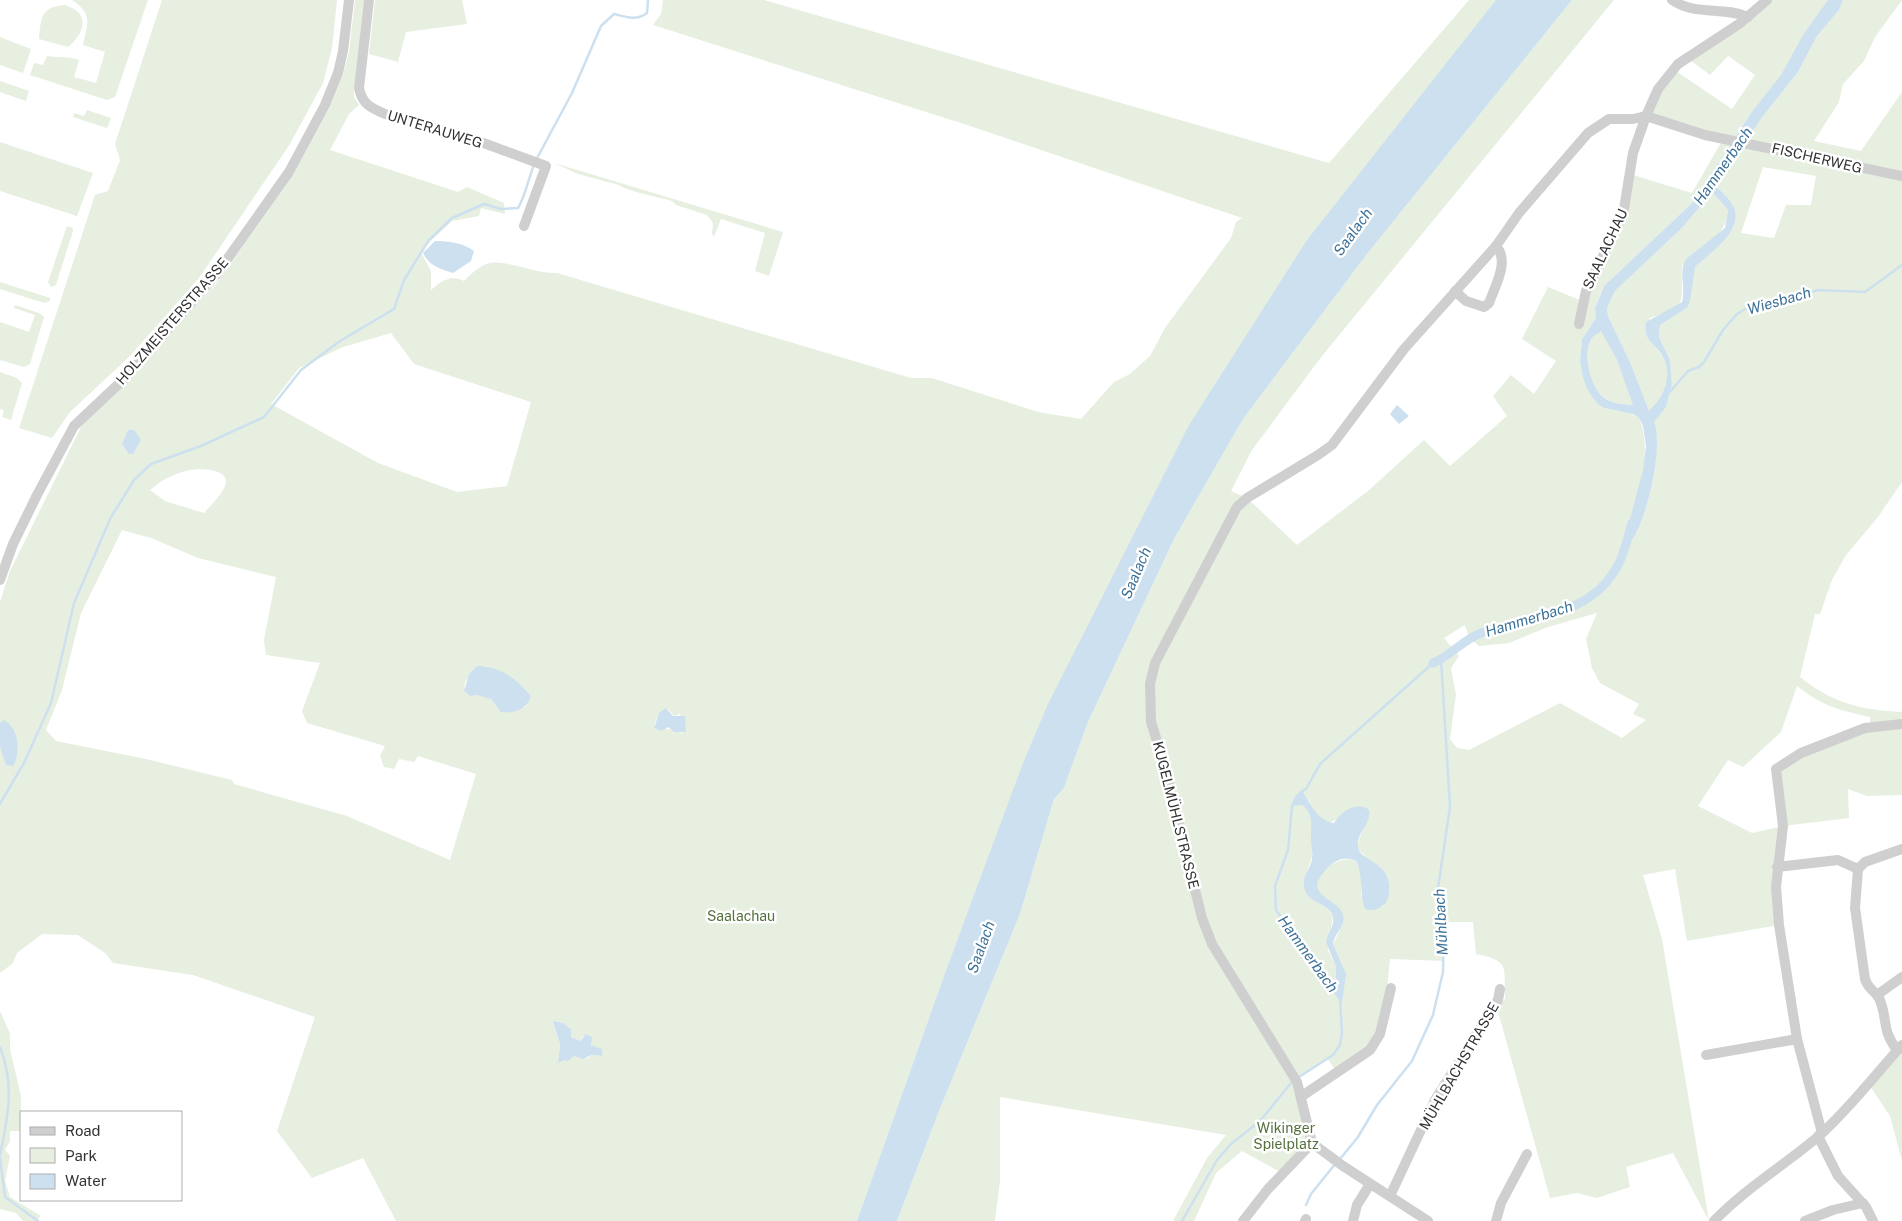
<svg xmlns="http://www.w3.org/2000/svg" width="1902" height="1221" font-family="'Public Sans',sans-serif">
  <style>
    .green { fill: #e7efe0; fill-rule: evenodd }
    .water { fill: #cde0ef; fill-rule: evenodd }
    .lines { fill: none; stroke-linecap: round; stroke-linejoin: round }
    .stream { stroke: #cde0ef; stroke-width: 2.5 }
    .canal { stroke: #cde0ef; stroke-width: 9 }
    .minor { stroke: #cfcfcf; stroke-width: 10 }
    .labels { text-anchor: middle; stroke-width: 5; stroke-linejoin: round; paint-order: stroke }
    .street-label { font-size: 14px; fill: #323232; stroke: #fff }
    .park-label { font-size: 14px; fill: #53703d; stroke: #fff }
    .water-label { font-size: 15px; font-style: italic; fill: #3c7198; stroke: #fff }
  </style>
  <rect width="100%" height="100%" fill="#fff"/>
  <g class="green">
    <path d="M72 0H148L115 97 107 100 30 75 34 63 43 65 47 56C59 58 66 56 79 60L74 77 96 83 105 52 83 45C88 23 93 14 72 0Z"/>
    <polygon points="162,0 337,0 332,48 323,83 290,144 199,278 130,356 70,412 52,438 19,428 95,195 108,191 120,160 115,144"/>
    <path d="M355 0H364L354 89V97L359 105 349 114 330 150 458 192 467 187 504 203 505 214 481 208 479 216 452 221 420 251 431 271V290C441 281 451 274 464 281 471 274 480 265 490 263 507 260 536 274 557 273L911 378H932L1038 412 1081 419 1114 382 1130 374 1150 356 1165 328 1231 238 1236 222 1242 218 967 125 653 25 661 14 663 0H764L1329 163 1469 0H1498L1303 248 982 875 945 973 857 1221H396L363 1158 312 1178 277 1131 315 1017 193 975 113 963 105 953 78 935 42 934 17 953 13 963 0 973V602L10 571 82 425 217 283 293 175 330 107 343 75 349 52ZM391 333 414 364 531 402 507 486 457 492 378 463 271 404 299 368 343 347ZM199 469C245 471 222 493 204 513L165 501 150 490C164 478 180 470 199 469ZM122 530 151 538 198 558 276 577 264 640 266 655 320 663 302 711 307 723 385 746 380 756 384 767 394 769 399 759 414 762 418 756 476 774 450 860 347 816 234 784 232 780 146 759 56 741 46 730 62 690 81 613ZM485 666C505 672 518 680 531 696L525 707 496 706 491 699 464 687 466 680ZM668 709 674 716 680 714 684 724 682 733 654 725 659 713ZM555 1021 563 1023 571 1029V1037L580 1041 583 1036 595 1048 600 1056 592 1055 588 1058 574 1056 558 1062 560 1044 553 1023Z"/>
    <polygon points="375,0 462,0 467,24 406,32 398,62 369,54"/>
    <path d="M1572 0H1614L1322 356 1252 450 1231 491 1247 498 1297 545 1368 491 1424 440 1450 466 1507 416 1493 396 1511 375 1534 394 1556 361 1522 339 1548 287 1582 301 1623 214 1630 174 1692 193 1723 139 1646 116 1673 69 1732 109 1755 75 1728 56 1710 75 1686 57 1767 0H1828L1781 76 1751 113 1692 203 1604 286 1600 295 1595 308 1596 318 1582 339 1580 361 1586 387 1617 411H1626L1639 418C1654 453 1637 495 1627 530L1632 540C1647 520 1664 445 1653 422L1666 407 1672 385 1670 360 1659 337 1660 325 1681 312 1695 267 1729 233 1733 205 1716 186 1763 116 1798 72 1817 36 1839 10 1843 0H1902L1875 37 1864 61 1843 84 1839 102 1814 141 1861 151 1902 92V482L1878 517 1846 555 1832 580 1820 614H1815L1800 677C1833 703 1860 710 1902 712V795L1867 796 1848 789 1849 818 1783 826 1779 925 1687 941 1675 869 1643 875 1662 939 1709 1221 1673 1153 1626 1167 1630 1187 1597 1198 1577 1193 1550 1198 1497 1008 1505 999C1504 966 1510 961 1476 954L1473 922H1444V961L1390 959 1384 1021 1380 1034 1338 1074 1328 1059 1291 1083 1300 1088 1312 1143 1282 1173 1242 1151 1216 1173 1194 1221H1173L1207 1158 1226 1135 1000 1097V1181L995 1221H897L939 1111 1020 914 1054 799 1064 788 1088 722 1174 539 1243 419 1367 254ZM1763 167 1816 176 1811 205H1786L1774 238 1741 233ZM1597 613 1586 639 1592 668 1600 683 1639 704 1633 714 1646 720 1622 738 1560 703 1469 750 1457 748 1450 739 1456 695 1451 668 1459 656 1444 638 1465 625 1469 637 1479 646 1509 643 1548 627ZM1797 686C1822 706 1839 710 1870 717V727L1776 769 1783 826 1752 833 1698 806 1728 760 1743 767 1781 732ZM1308 799C1314 809 1318 819 1330 823L1360 806 1369 810C1368 824 1359 834 1357 848L1366 857 1388 899 1383 906 1376 909 1361 896 1362 876 1355 860C1338 856 1318 870 1317 888L1340 930 1333 944C1341 961 1346 984 1342 1002L1336 993V967L1328 950 1333 916 1330 910 1309 897 1305 889 1307 871 1312 857 1313 825 1307 807 1302 805Z"/>
    <path d="M65 5C91 13 85 33 68 47L39 39C41 17 41 7 65 5Z"/>
    <polygon points="0,37 31,49 23,73 0,65"/>
    <polygon points="0,81 29,91 26,101 0,92"/>
    <polygon points="87,110 111,118 107,128 73,117 74,113 84,116"/>
    <polygon points="0,142 93,173 77,216 0,191"/>
    <path d="M554 163 783 232 769 276 755 271 765 233 721 219 714 237 712 234 713 223 707 215 676 205 672 201C659 197 626 191 619 185L578 174Z"/>
    <path d="M1712 192 1728 210C1725 242 1701 244 1682 266 1680 302 1691 304 1650 318L1645 327C1646 340 1653 343 1660 353 1676 372 1664 397 1649 412L1630 362 1608 316 1607 308 1615 291 1683 227Z"/>
    <polygon points="67,226 73,228 73,231 56,285 51,287 48,282"/>
    <polygon points="0,282 50,298 50,301 44,303 0,289"/>
    <polygon points="15,305 39,313 44,317 30,364 24,367 0,360 0,322 29,332 35,315 14,308"/>
    <path d="M1602 330 1617 360 1634 405C1623 404 1612 404 1603 397 1590 388 1582 351 1592 338 1594 335 1599 332 1602 330Z"/>
    <polygon points="0,372 17,378 22,383 11,420 2,417 4,411 0,409"/>
    <polygon points="0,1011 10,1034 10,1049 21,1096 21,1131 10,1131 10,1141 5,1150 10,1156 5,1181 10,1197 41,1216 36,1221 23,1221 16,1213 0,1209"/>
    <polygon points="1902,1045 1902,1161 1890,1116 1868,1083"/>
  </g>
  <g class="water">
    <polygon points="1496,0 1572,0 1367,254 1243,419 1174,539 1088,722 1064,788 1054,799 1020,914 939,1111 897,1221 857,1221 945,973 1023,763 1048,704 1189,425 1307,240"/>
    <path d="M1828 0H1843L1839 10 1817 36 1798 72 1763 116 1716 186C1721 192 1728 197 1732 204 1747 229 1710 253 1695 267L1690 301 1687 308 1660 325 1659 337 1670 360 1672 385 1666 407 1654 422C1664 445 1647 520 1632 540L1627 530 1643 470 1646 446 1643 426 1639 418 1633 414 1605 408 1599 405 1593 398 1586 387 1583 377 1580 361 1582 339 1596 318 1595 308 1604 286 1692 203 1751 113 1781 75 1803 35ZM1712 192 1728 210 1725 228 1686 259C1678 273 1686 287 1682 302L1646 322C1642 339 1654 343 1662 355 1674 375 1664 397 1649 411L1630 362 1608 316 1607 308 1615 291 1683 227ZM1601 331 1617 360 1633 405C1623 404 1611 404 1603 397 1590 387 1582 351 1592 338 1594 335 1599 333 1601 331Z"/>
    <path d="M435 241C449 241 463 243 474 251L471 261 453 273C439 269 429 265 423 253Z"/>
    <polygon points="1397,405 1409,416 1399,424 1390,414"/>
    <polygon points="128,430 134,430 141,440 133,454 129,454 122,444"/>
    <path d="M477 666C500 666 517 679 531 696 527 710 513 714 501 712L491 699 477 695 470 696 464 691 469 674Z"/>
    <polygon points="666,708 673,716 685,716 686,732 674,732 668,727 661,731 654,728 659,713"/>
    <path d="M4 720C19 728 21 753 13 766L6 765 0 747V723Z"/>
    <path d="M1302 791C1311 803 1317 821 1334 823 1340 812 1358 800 1369 810 1372 823 1356 833 1358 847 1359 861 1393 862 1389 892 1389 898 1387 903 1382 906 1378 910 1373 910 1367 910 1358 903 1365 874 1355 860 1350 859 1344 858 1339 860 1330 863 1314 880 1318 889 1323 900 1340 903 1343 915 1346 926 1334 934 1333 944L1346 974 1342 1003 1336 993V967L1326 942C1327 934 1335 926 1333 917 1330 901 1301 905 1304 880 1305 874 1309 869 1311 863 1314 855 1311 847 1311 840 1311 827 1314 813 1302 805L1292 806 1297 794Z"/>
    <polygon points="555,1021 563,1023 571,1029 571,1037 580,1041 586,1034 592,1037 591,1045 602,1049 602,1056 592,1055 583,1059 574,1056 568,1061 564,1060 558,1063 560,1044 553,1022"/>
  </g>
  <g class="lines">
    <g class="stream">
      <path d="M536 160 572 93 601 26 614 14C626 17 637 21 647 13L648 0"/>
      <polyline points="1669,393 1688,371 1699,367 1704,362 1723,330 1737,314 1745,309 1785,301 1818,290 1865,292 1902,265"/>
      <polyline points="1301,792 1306,789 1320,764 1433,663"/>
      <polyline points="1296,797 1292,806 1288,850 1275,886 1276,910 1340,999 1342,1033 1340,1045 1333,1055 1299,1077"/>
      <path d="M0 804 25 761 51 703 74 603 110 519 134 480 151 464 201 446 264 417 301 370 340 341 394 309 404 280 429 240 452 218 484 204 501 209 518 208C526 195 528 179 534 165"/>
      <path d="M0 1047C15 1086 8 1116 0 1155"/>
      <polyline points="0,1158 5,1197 38,1221"/>
      <polyline points="1340,1159 1358,1137 1377,1105 1412,1061 1433,1015 1443,972 1444,922 1438,888 1450,807 1441,659"/>
      <polyline points="1306,1205 1311,1194 1336,1163"/>
      <polyline points="1182,1221 1217,1160 1231,1144 1260,1121 1291,1083"/>
    </g>
    <path class="canal" d="M1433 663C1450 656 1463 640 1481 633 1531 615 1592 618 1619 563 1625 551 1628 536 1632 523"/>
    <g class="minor">
      <path d="M369 0 359 88C362 104 371 108 385 114L470 138 546 166 524 226"/>
      <path d="M1672 0C1695 16 1724 6 1748 17"/>
      <polyline points="1646,116 1705,135 1902,176"/>
      <path d="M1455 291 1466 301 1484 307 1489 303C1495 286 1510 261 1496 246"/>
      <polyline points="1579,324 1586,291 1623,215 1633,153 1646,116 1658,89 1678,64 1739,24 1767,0"/>
      <polyline points="0,580 13,544 37,495 74,426 125,378 216,275 289,172 325,105 338,73 343,51 349,0"/>
      <path d="M1777 867 1838 860 1858 869 1855 908 1865 979C1868 989 1875 991 1879 998 1888 1017 1881 1030 1897 1050"/>
      <polyline points="1858,869 1865,862 1902,849"/>
      <polyline points="1877,995 1902,977"/>
      <polyline points="1706,1055 1797,1039"/>
      <polyline points="1302,1096 1370,1050 1380,1034 1391,988"/>
      <polyline points="1822,1133 1797,1039 1779,925 1776,887 1783,826 1776,769 1801,753 1865,728 1902,724"/>
      <polyline points="1818,1136 1838,1176 1866,1207 1873,1221"/>
      <polyline points="1390,1196 1435,1100 1498,1000 1500,989"/>
      <polyline points="1243,1221 1268,1189 1312,1143"/>
      <polyline points="1305,1221 1306,1219"/>
      <polyline points="1353,1221 1357,1205 1370,1184"/>
      <polyline points="1428,1221 1343,1166 1312,1143 1297,1082 1212,944 1202,918 1163,760 1151,722 1150,684 1155,663 1237,507 1247,498 1318,455 1332,445 1404,349 1496,246 1519,213 1588,133 1609,119 1633,119 1646,116"/>
      <polyline points="1496,1221 1501,1203 1527,1154"/>
      <path d="M1714 1221C1747 1187 1785 1165 1820 1135 1850 1108 1875 1075 1902 1045"/>
      <polyline points="1805,1221 1833,1210 1863,1203"/>
    </g>
  </g>
  <g class="labels">
    <g class="street-label">
      <text transform="translate(435 129) rotate(17)" y="5">UNTERAUWEG</text>
      <text transform="translate(1817 158) rotate(13)" y="5">FISCHERWEG</text>
      <text transform="translate(1605 249) rotate(-65)" y="5">SAALACHAU</text>
      <text transform="translate(172 321) rotate(-49)" y="5">HOLZMEISTERSTRASSE</text>
      <text transform="translate(1176 815) rotate(76)" y="5">KUGELMÜHLSTRASSE</text>
      <text transform="translate(1459 1066) rotate(-60)" y="5">MÜHLBACHSTRASSE</text>
    </g>
    <g class="park-label">
      <text x="741" y="921">Saalachau</text>
      <text x="1286" y="1133">Wikinger<tspan x="1286" dy="16">Spielplatz</tspan></text>
    </g>
    <g class="water-label">
      <text transform="translate(1723 166) rotate(-55)" y="5">Hammerbach</text>
      <text transform="translate(1353 232) rotate(-54)" y="5">Saalach</text>
      <text transform="translate(1779 301) rotate(-16)" y="5">Wiesbach</text>
      <text transform="translate(1136 573) rotate(-67)" y="5">Saalach</text>
      <text transform="translate(1529 619) rotate(-17)" y="5">Hammerbach</text>
      <text transform="translate(1441 922) rotate(-93)" y="5">Mühlbach</text>
      <text transform="translate(981 947) rotate(-70)" y="5">Saalach</text>
      <text transform="translate(1308 954) rotate(54)" y="5">Hammerbach</text>
    </g>
  </g>
  <rect x="20" y="1111" width="162" height="90" fill="#ffffff" stroke="#adadad"/>
  <rect x="30" y="1127" width="25" height="8" fill="#cfcfcf" stroke="#adadad"/>
  <text x="65" y="1136" font-size="15" fill="#323232">Road</text>
  <rect x="30" y="1148" width="25" height="15" fill="#e7efe0" stroke="#adadad"/>
  <text x="65" y="1161" font-size="15" fill="#323232">Park</text>
  <rect x="30" y="1174" width="25" height="15" fill="#cde0ef" stroke="#adadad"/>
  <text x="65" y="1186" font-size="15" fill="#323232">Water</text>
</svg>
